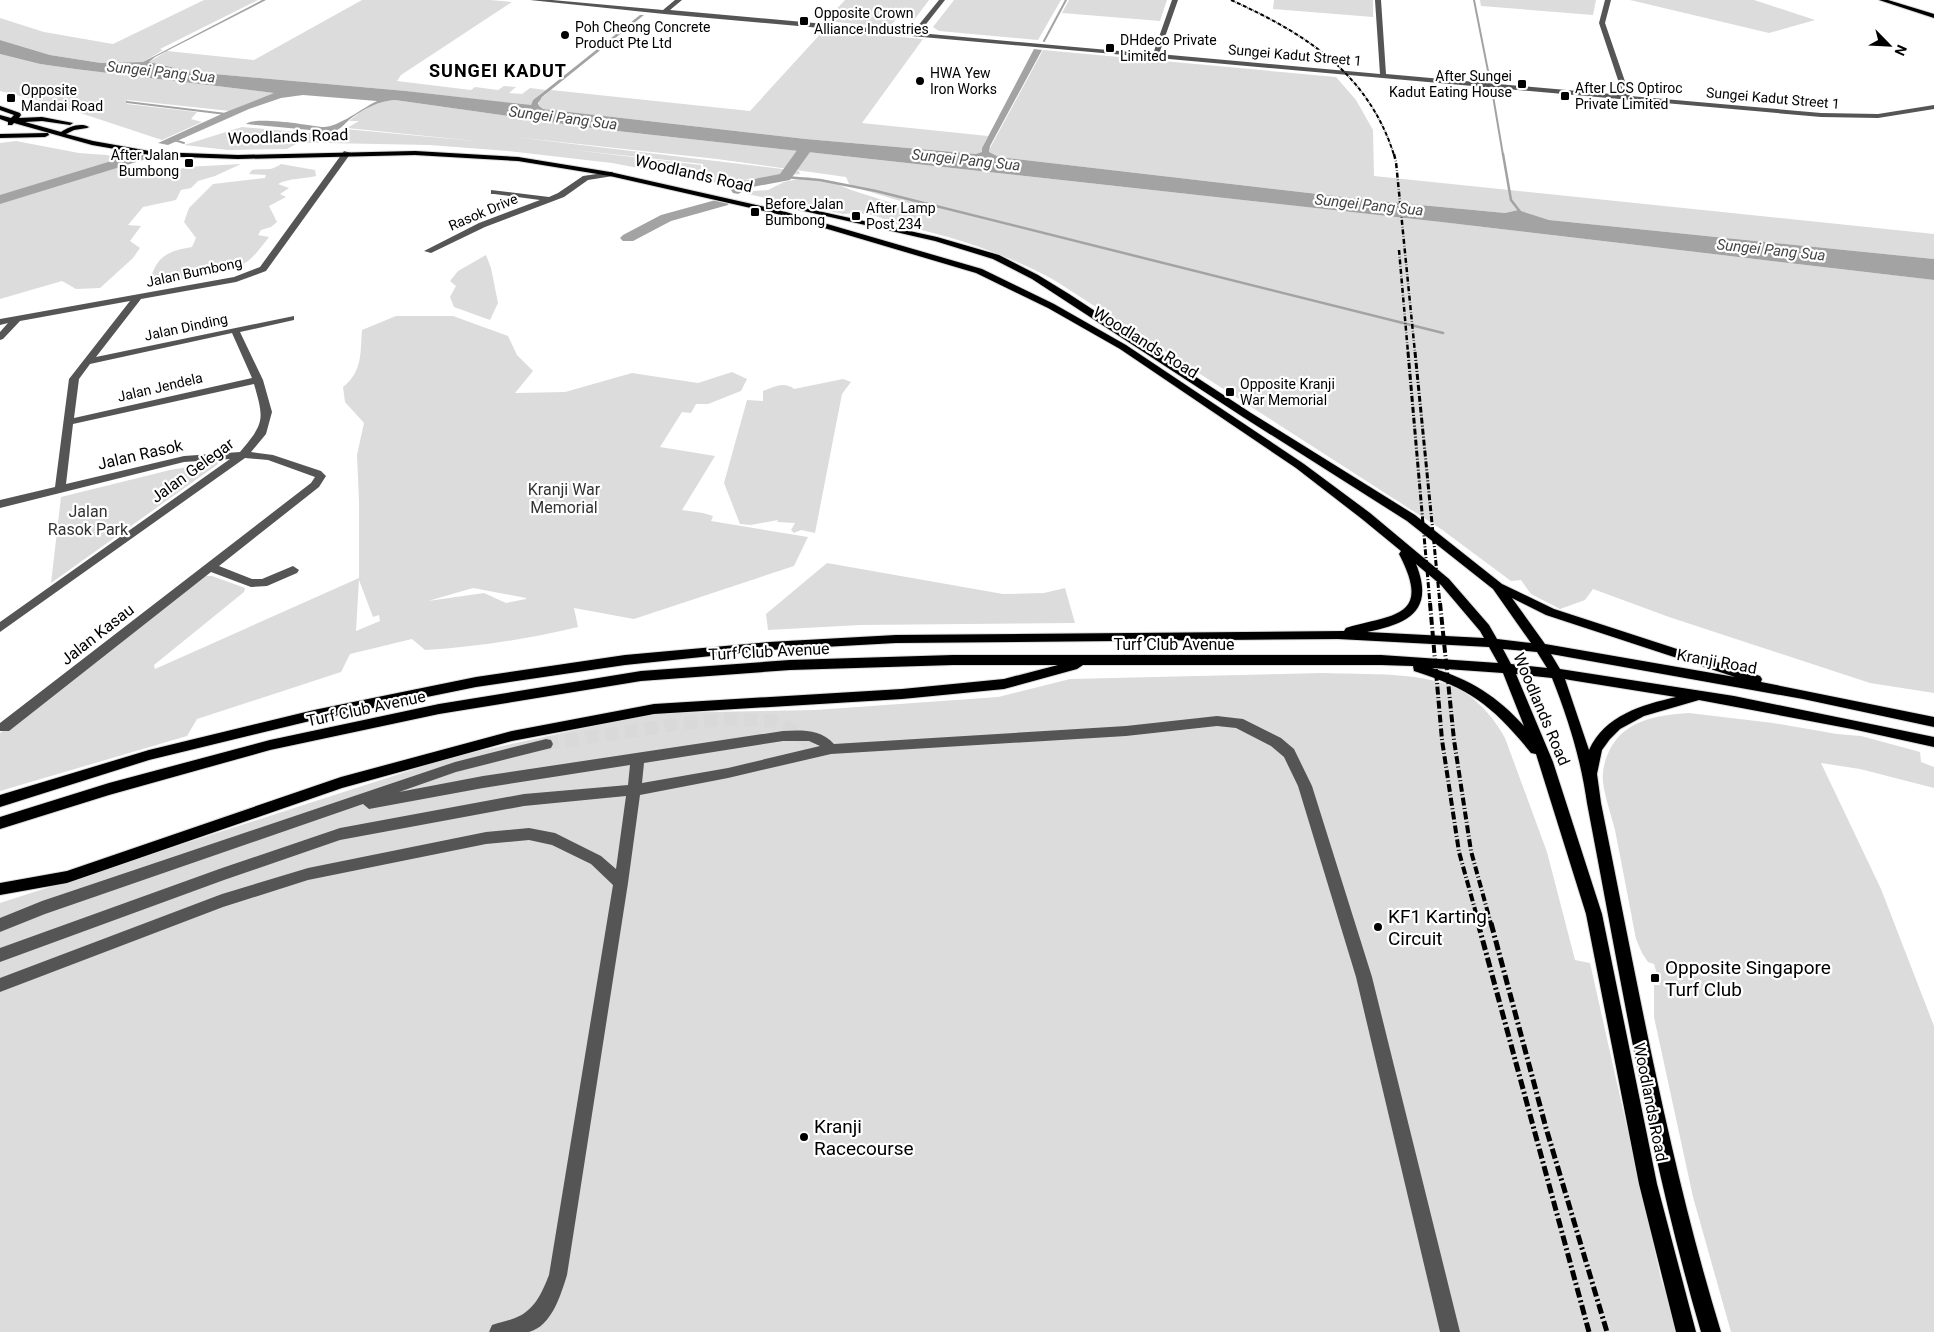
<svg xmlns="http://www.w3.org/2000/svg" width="1934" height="1332" font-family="Roboto,sans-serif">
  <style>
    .green { fill: #dcdcdc; fill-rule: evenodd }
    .water { fill: #a3a3a3 }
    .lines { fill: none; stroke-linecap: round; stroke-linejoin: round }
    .stream-far1 { stroke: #a3a3a3; stroke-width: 2 }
    .stream { stroke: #a3a3a3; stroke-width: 2.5 }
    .river { fill: #a3a3a3; fill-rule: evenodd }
    .minor-tunnel { stroke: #d9d9d9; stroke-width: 13; stroke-dasharray: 13 7; stroke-linecap: butt }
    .major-casing { stroke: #dbdbdb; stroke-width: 2 }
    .minor { fill: #555; fill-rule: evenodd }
    .major { fill: #000; fill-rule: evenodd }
    .rail-far4 { stroke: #000; stroke-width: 2; stroke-dasharray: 4 1 0.5 1; stroke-linecap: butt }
    .rail-far3 { stroke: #000; stroke-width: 2.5; stroke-dasharray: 5 2 0.5 2; stroke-linecap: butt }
    .rail-far2 { stroke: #000; stroke-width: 3; stroke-dasharray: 6 2 1 2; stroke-linecap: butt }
    .rail-far1 { stroke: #000; stroke-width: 4; stroke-dasharray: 8 2.5 1 2.5; stroke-linecap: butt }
    .rail { stroke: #000; stroke-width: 5; stroke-dasharray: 10 3 2 3; stroke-linecap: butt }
    .poi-dot { fill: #000; stroke: #fff; stroke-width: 2 }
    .labels { text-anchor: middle; stroke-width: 4.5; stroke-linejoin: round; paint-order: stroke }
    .far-poi-label { font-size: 14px; fill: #000; stroke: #fff; text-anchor: start }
    .far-street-label { font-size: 14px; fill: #000; stroke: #fff }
    .far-water-label { font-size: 15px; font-style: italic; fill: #444; stroke: #fff }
    .street-label { font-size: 16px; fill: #000; stroke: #fff }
    .park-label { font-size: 16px; fill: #333; stroke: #fff }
    .far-district-label { font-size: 18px; font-weight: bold; letter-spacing: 1px; fill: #000; stroke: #fff }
    .near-poi-label { font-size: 19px; fill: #000; stroke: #fff; text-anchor: start }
  </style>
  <rect width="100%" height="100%" fill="#fff"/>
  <g class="green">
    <polygon points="204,0 258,0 160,49 163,50 143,62 101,63 50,55 0,40 0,18 44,32 113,44"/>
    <polygon points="362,0 490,0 512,2 401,75 397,81 471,90 475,87 498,90 504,86 516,87 509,93 522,94 530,88 546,90 533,100 531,105 526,105 406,91 192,72 149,62 167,51 254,60"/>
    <polygon points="845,0 929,0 914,20 897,18 890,27 825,21"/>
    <polygon points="954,0 1061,0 1038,40 939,31 933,27"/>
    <polygon points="1069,0 1167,0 1160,21 1062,13"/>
    <polygon points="1274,0 1373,0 1373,17 1273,9"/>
    <polygon points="1480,0 1596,0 1593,15 1481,6"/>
    <polygon points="1630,0 1754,0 1815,20 1769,33"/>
    <polygon points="824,30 923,39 862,123 988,136 982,148 983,152 976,154 806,139 543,109 539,106 539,100 551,90 750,111"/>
    <polygon points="1043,50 1336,77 1356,100 1373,130 1374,176 1934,234 1934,259 1549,220 1518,210 1505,213 1378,201 999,157 989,152 990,148"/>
    <polygon points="0,54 40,64 75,69 275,93 230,111 127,100 127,104 197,112 191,119 202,122 162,140 53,104 0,91"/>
    <path d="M395 100 599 129 1441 222 1934 280V693L1870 683 1669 617 1593 589 1585 600 1560 609 1531 594 1521 580 1511 581 1441 529 1054 280C1003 252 948 235 891 223 877 214 859 212 843 214L747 194 754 191 768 190 784 182 807 177 830 181 851 190 892 203 915 215 924 213 907 203 857 188 849 184 846 177 717 159 514 137 799 171 800 174 748 179 730 186 705 180 703 164 565 149 701 165V180L612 163 508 151 429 145 327 143H298L287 149 228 150 184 145 242 127 331 135 345 129 485 142 347 128 359 121H349C362 110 377 101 395 100Z"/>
    <polygon points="16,141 79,153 107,155 122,160 124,165 154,171 175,171 186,167 241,164 215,176 198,181 191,188 181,190 176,200 143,207 128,225 141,226 130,241 140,248 133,258 100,288 76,289 62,281 0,299 0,143"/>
    <path d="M281 164 315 170 316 176C304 179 289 178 278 184L289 188 280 194 286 197 269 206 277 222 271 227 261 230 258 235 269 237C261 247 254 258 242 265 227 275 181 279 162 282L152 274C159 254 173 250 192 247L196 238 184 222 189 208 213 184 265 178 266 175 249 174 252 170C264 168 270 172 281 164Z"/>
    <polygon points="486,255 491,268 498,303 490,320 454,307 450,297 456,286 450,281 458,271"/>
    <path d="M396 316H453L508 336 517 355 533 371 515 393 565 392 632 373 698 383 732 372 747 379 741 391 708 404H696L691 413 682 412 660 447 715 456 682 510 703 513 713 516 711 521 808 537 794 566 634 619 574 608 578 627C527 639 477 647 425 650L412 639 350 654 341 672 197 719 187 736 0 791V733L206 576H212L245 588 244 592 154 665 155 669 359 578V501L357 455 364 423 345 402 343 387C363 371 360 353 362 330ZM359 580 373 617 379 615 380 621 356 631ZM473 588 526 598V599L506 603 484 593 428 601Z"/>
    <path d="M843 379 851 382 842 394 815 533 801 530 794 533 791 530 795 523 777 522 778 520 751 525 740 524 724 483 747 400 763 401V391C774 387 784 381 794 389Z"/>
    <polygon points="217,462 218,464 51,583 61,497 170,470"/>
    <polygon points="827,563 1003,594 1044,593 1065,588 1075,623 860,625 768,630 766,614"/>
    <path d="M1322 673C1364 675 1428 670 1465 693 1482 704 1495 720 1505 738L1547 852 1575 960 1590 963 1661 1279 1678 1332H0V903L452 757 653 713 815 710 998 697 1070 679Z"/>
    <path d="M1689 713 1773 723 1837 734 1861 736 1920 752 1921 762 1934 767V788L1860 769 1821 763 1881 889 1934 1026V1332H1731L1693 1197 1654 1017V985H1660L1654 964 1648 962 1642 953 1636 939C1629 902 1622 866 1615 830 1611 814 1605 798 1603 782 1602 774 1604 763 1607 756 1620 721 1655 715 1689 713Z"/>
  </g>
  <path class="water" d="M262 0H266L155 57 149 62 192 72 406 91 531 105 533 100 546 90 640 15H644L542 97 538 103 539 106 543 109 806 139 976 154 982 152V148L1034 49 1042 50 990 146 989 152 999 157 1378 201 1505 213 1518 210 1549 220 1934 259V280L1441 222 599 129 395 100C378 101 364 109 350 119 343 125 341 130 331 132L246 124C254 116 308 125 322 127 338 128 362 108 377 101L303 95 281 98 249 109 168 145 158 143 226 112 274 93 75 69 40 64 0 54V40L50 55 101 63 143 62Z"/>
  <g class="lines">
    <g class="stream-far1">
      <polyline points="1474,0 1490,81"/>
      <polyline points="1044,41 1066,0"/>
      <polyline points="1492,90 1503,155"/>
      <polyline points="127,102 226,114"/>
      <polyline points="174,140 184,143"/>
    </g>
    <g class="stream">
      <polyline points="1503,154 1511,200 1521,213"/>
      <polyline points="785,177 820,180 876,191 1443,333"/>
    </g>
    <g class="river">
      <polygon points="808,141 815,145 790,180 752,187 738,194 733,193 731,190 743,181 780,174 803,142"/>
      <polygon points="141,152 148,156 146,159 0,204 0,195"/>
      <polygon points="723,198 728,199 730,202 728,205 671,221 633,241 623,241 620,238 623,235 661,215"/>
    </g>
    <polyline class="minor-tunnel" points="546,744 684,723 730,719 773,721 794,731 812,746"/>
    <g class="major-casing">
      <g id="major">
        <polygon points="1879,0 1888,0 1934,14 1934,18"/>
        <path d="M0 106 20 113 21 115 19 118 42 117 73 123 70 125 42 121 25 122 61 132C68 127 81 122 89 127L87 128 74 130 66 134 93 141 155 152 238 155 415 151 518 157 610 172 779 210 982 269 1054 304 1126 345 1304 464 1370 513 1449 579 1489 625 1497 639 1531 643 1493 589 1407 521 1243 417 1032 279 993 259 935 241 782 206 786 204 937 237 999 255 1038 275 1069 294 1251 413 1415 515 1502 584 1554 609 1760 676 1762 679 1761 682 1934 717V727L1803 699 1551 654 1560 669 1734 696 1934 737V747L1852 729 1699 700 1644 716 1620 729 1610 739 1602 750 1597 774 1601 803C1637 980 1668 1159 1721 1332H1701C1650 1159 1621 980 1587 803 1581 760 1568 718 1552 678L1516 674 1553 762 1602 914 1657 1184 1696 1332H1676L1639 1184 1586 914 1536 754 1531 753C1494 707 1471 689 1414 671L1413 666 1381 665H1083L1077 669 1004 689 902 699 654 714 512 741 342 788 67 883 0 895V883L67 871 341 777 512 731 654 704 902 689 1004 679 1058 665H953L790 670 641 681 439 714 270 750 109 795 0 829V817L109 783 270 740 439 704 641 671 790 660 953 655H1381L1498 663 1489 647 1338 639 896 643 769 650 625 665 476 687 314 720 149 760 0 807V795L149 750 314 710 476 677 625 655 769 642 896 635 1344 631 1346 628C1392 614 1433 619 1399 554L1401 551 1362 519 1296 468 1120 349 1048 308 976 273 777 214 610 176 518 161 415 155 238 159 155 156 92 145 14 123 12 125H8V122L0 119V115L11 118 14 115 0 110ZM1416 564 1441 585 1480 631 1484 638 1367 632C1408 624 1435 611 1416 564ZM1512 598 1546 615 1735 677 1545 644ZM1503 649 1537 652 1547 668 1511 664ZM1432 668 1503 673 1524 726C1498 697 1470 679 1432 668ZM1565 679 1570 680 1676 697C1642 705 1605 715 1589 750Z"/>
        <polygon points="48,133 49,135 45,137 0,138 0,134"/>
      </g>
    </g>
    <g class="minor">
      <polygon points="530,0 552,0 663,10 675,0 682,0 670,10 913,32 939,0 945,0 919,33 1153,54 1172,0 1178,0 1159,54 1380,74 1375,0 1381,0 1386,74 1623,95 1599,23 1605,0 1611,0 1605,23 1630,96 1821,113 1878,114 1934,105 1934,109 1878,118 1821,117 664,14"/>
      <path d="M344 151 351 153 266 271 236 282 141 299 96 357 294 316V320L240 332 263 380 272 412 266 434 251 452 273 455 321 471 326 476 319 487 219 566 252 579H262L293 566 299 570 297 573 267 586 251 587 211 572 9 731H0V723L311 483 315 477 268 460 245 458 0 632V622L230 459 184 462 0 508V500L55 487 69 379 130 301 20 321 3 339 0 340V332L8 323 0 325V319L234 277 260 267ZM232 333 252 378 74 418 79 379 90 364ZM254 384C264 419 265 423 240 452L184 456 66 484 73 424Z"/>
      <polygon points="610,172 613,172 613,176 588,180 564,197 485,227 431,253 424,251 479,223 540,200 494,194 491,194 491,190 549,197 558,193 583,176"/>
      <path d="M1217 716 1243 719 1281 738 1294 749 1312 786 1372 977 1460 1332H1440L1356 977 1298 786 1284 757 1271 746 1236 728 1217 726 1126 736 831 754 728 778 640 795 628 883 567 1275C561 1294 552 1326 529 1332 517 1332 501 1332 489 1332L492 1325C500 1322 508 1321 515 1318 534 1311 542 1293 549 1275L613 885 591 864 552 845 529 840 486 844 308 880 223 907 0 992V978L222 894 308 868 486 832 529 828 555 833 601 856 616 869 626 796 524 806 340 840 224 880 0 962V948L222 868 340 828 524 794 628 785 630 765 483 788 369 809 363 804 45 914 0 932V918L42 901 455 762 546 739 551 740 553 744 551 748 456 772 399 792 483 776 783 731C801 730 821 729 834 744L1126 726ZM783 741H809L820 746 728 768 642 783 644 763Z"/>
    </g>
    <use href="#major" class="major"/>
    <path class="rail-far4" d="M1231 0C1306 34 1368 73 1394 155"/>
    <g class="rail-far3">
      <polyline points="1394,154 1396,162 1415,353"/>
      <polyline points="1399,250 1408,353"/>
    </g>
    <g class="rail-far2">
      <polyline points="1408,352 1430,604"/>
      <polyline points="1415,352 1440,604"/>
    </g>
    <g class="rail-far1">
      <polyline points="1430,603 1442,740 1459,852 1479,924"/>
      <polyline points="1440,603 1454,740 1471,851 1491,924"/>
    </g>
    <g class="rail">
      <polyline points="1478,923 1589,1332"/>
      <polyline points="1491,923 1546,1128 1607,1332"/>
    </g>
  </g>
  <g class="poi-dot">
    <rect x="799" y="16" width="10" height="10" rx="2.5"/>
    <circle cx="565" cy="35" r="5"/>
    <rect x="1105" y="43" width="10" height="10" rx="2.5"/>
    <circle cx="920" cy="81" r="5"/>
    <rect x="1517" y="79" width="10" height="10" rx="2.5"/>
    <rect x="1560" y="91" width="10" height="10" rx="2.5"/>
    <rect x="6" y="93" width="10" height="10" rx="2.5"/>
    <rect x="184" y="158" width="10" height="10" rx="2.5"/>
    <rect x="750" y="207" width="10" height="10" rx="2.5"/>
    <rect x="851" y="211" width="10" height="10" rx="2.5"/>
    <rect x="1225" y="387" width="10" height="10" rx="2.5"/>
    <circle cx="1378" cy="927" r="5"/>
    <rect x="1650" y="973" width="10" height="10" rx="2.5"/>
    <circle cx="804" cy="1137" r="5"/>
  </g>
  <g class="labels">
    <g class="far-poi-label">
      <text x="814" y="18">Opposite Crown<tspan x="814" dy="16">Alliance Industries</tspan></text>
      <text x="575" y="32">Poh Cheong Concrete<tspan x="575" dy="16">Product Pte Ltd</tspan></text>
      <text x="1120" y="45">DHdeco Private<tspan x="1120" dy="16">Limited</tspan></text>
      <text x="930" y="78">HWA Yew<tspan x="930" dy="16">Iron Works</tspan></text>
      <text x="1512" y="81" text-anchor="end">After Sungei<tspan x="1512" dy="16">Kadut Eating House</tspan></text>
      <text x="1575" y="93">After LCS Optiroc<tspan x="1575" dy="16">Private Limited</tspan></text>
      <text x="21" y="95">Opposite<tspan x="21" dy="16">Mandai Road</tspan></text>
      <text x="179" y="160" text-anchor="end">After Jalan<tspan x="179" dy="16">Bumbong</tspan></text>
      <text x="765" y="209">Before Jalan<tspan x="765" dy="16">Bumbong</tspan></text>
      <text x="866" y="213">After Lamp<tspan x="866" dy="16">Post 234</tspan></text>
      <text x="1240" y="389">Opposite Kranji<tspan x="1240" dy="16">War Memorial</tspan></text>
    </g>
    <g class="far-street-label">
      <text transform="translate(1295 55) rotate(5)" y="5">Sungei Kadut Street 1</text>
      <text transform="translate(1773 98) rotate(5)" y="5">Sungei Kadut Street 1</text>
      <text transform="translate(483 212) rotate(-23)" y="5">Rasok Drive</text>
      <text transform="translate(194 272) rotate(-12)" y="5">Jalan Bumbong</text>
      <text transform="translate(186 327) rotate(-12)" y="5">Jalan Dinding</text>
      <text transform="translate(160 387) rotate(-13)" y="5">Jalan Jendela</text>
    </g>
    <g class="far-water-label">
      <text transform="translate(161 72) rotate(6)" y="5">Sungei Pang Sua</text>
      <text transform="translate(563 118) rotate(7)" y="5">Sungei Pang Sua</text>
      <text transform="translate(966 160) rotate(6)" y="5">Sungei Pang Sua</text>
      <text transform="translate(1369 205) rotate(6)" y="5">Sungei Pang Sua</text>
      <text transform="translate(1771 250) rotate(6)" y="5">Sungei Pang Sua</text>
    </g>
    <g class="street-label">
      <text transform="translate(288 136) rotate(-2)" y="6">Woodlands Road</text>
      <text transform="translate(694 173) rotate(13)" y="6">Woodlands Road</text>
      <text transform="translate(1146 342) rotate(32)" y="6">Woodlands Road</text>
      <text transform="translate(140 454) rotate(-13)" y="6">Jalan Rasok</text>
      <text transform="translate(192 470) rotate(-36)" y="6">Jalan Gelegar</text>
      <text transform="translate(97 634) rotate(-38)" y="6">Jalan Kasau</text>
      <text x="1174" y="650">Turf Club Avenue</text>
      <text transform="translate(769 651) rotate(-3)" y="6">Turf Club Avenue</text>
      <text transform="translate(1717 661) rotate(10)" y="6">Kranji Road</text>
      <text transform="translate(366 708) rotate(-12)" y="6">Turf Club Avenue</text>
      <text transform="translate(1542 709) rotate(67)" y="6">Woodlands Road</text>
      <text transform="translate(1651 1102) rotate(79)" y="6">Woodlands Road</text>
    </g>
    <g class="park-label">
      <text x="564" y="495">Kranji War<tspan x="564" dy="18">Memorial</tspan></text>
      <text x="88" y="517">Jalan<tspan x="88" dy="18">Rasok Park</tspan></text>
    </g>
    <g class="far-district-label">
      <text x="498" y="77">SUNGEI KADUT</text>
    </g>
    <g class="near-poi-label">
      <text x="1388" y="923">KF1 Karting<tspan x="1388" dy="22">Circuit</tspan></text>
      <text x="1665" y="974">Opposite Singapore<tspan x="1665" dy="22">Turf Club</tspan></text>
      <text x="814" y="1133">Kranji<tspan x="814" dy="22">Racecourse</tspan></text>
    </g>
  </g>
  <g transform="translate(1889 45) rotate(114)" stroke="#ffffff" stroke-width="4" paint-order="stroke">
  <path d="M0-4L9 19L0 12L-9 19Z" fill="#000000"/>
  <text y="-8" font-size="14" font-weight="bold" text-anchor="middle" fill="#000000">N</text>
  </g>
</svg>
